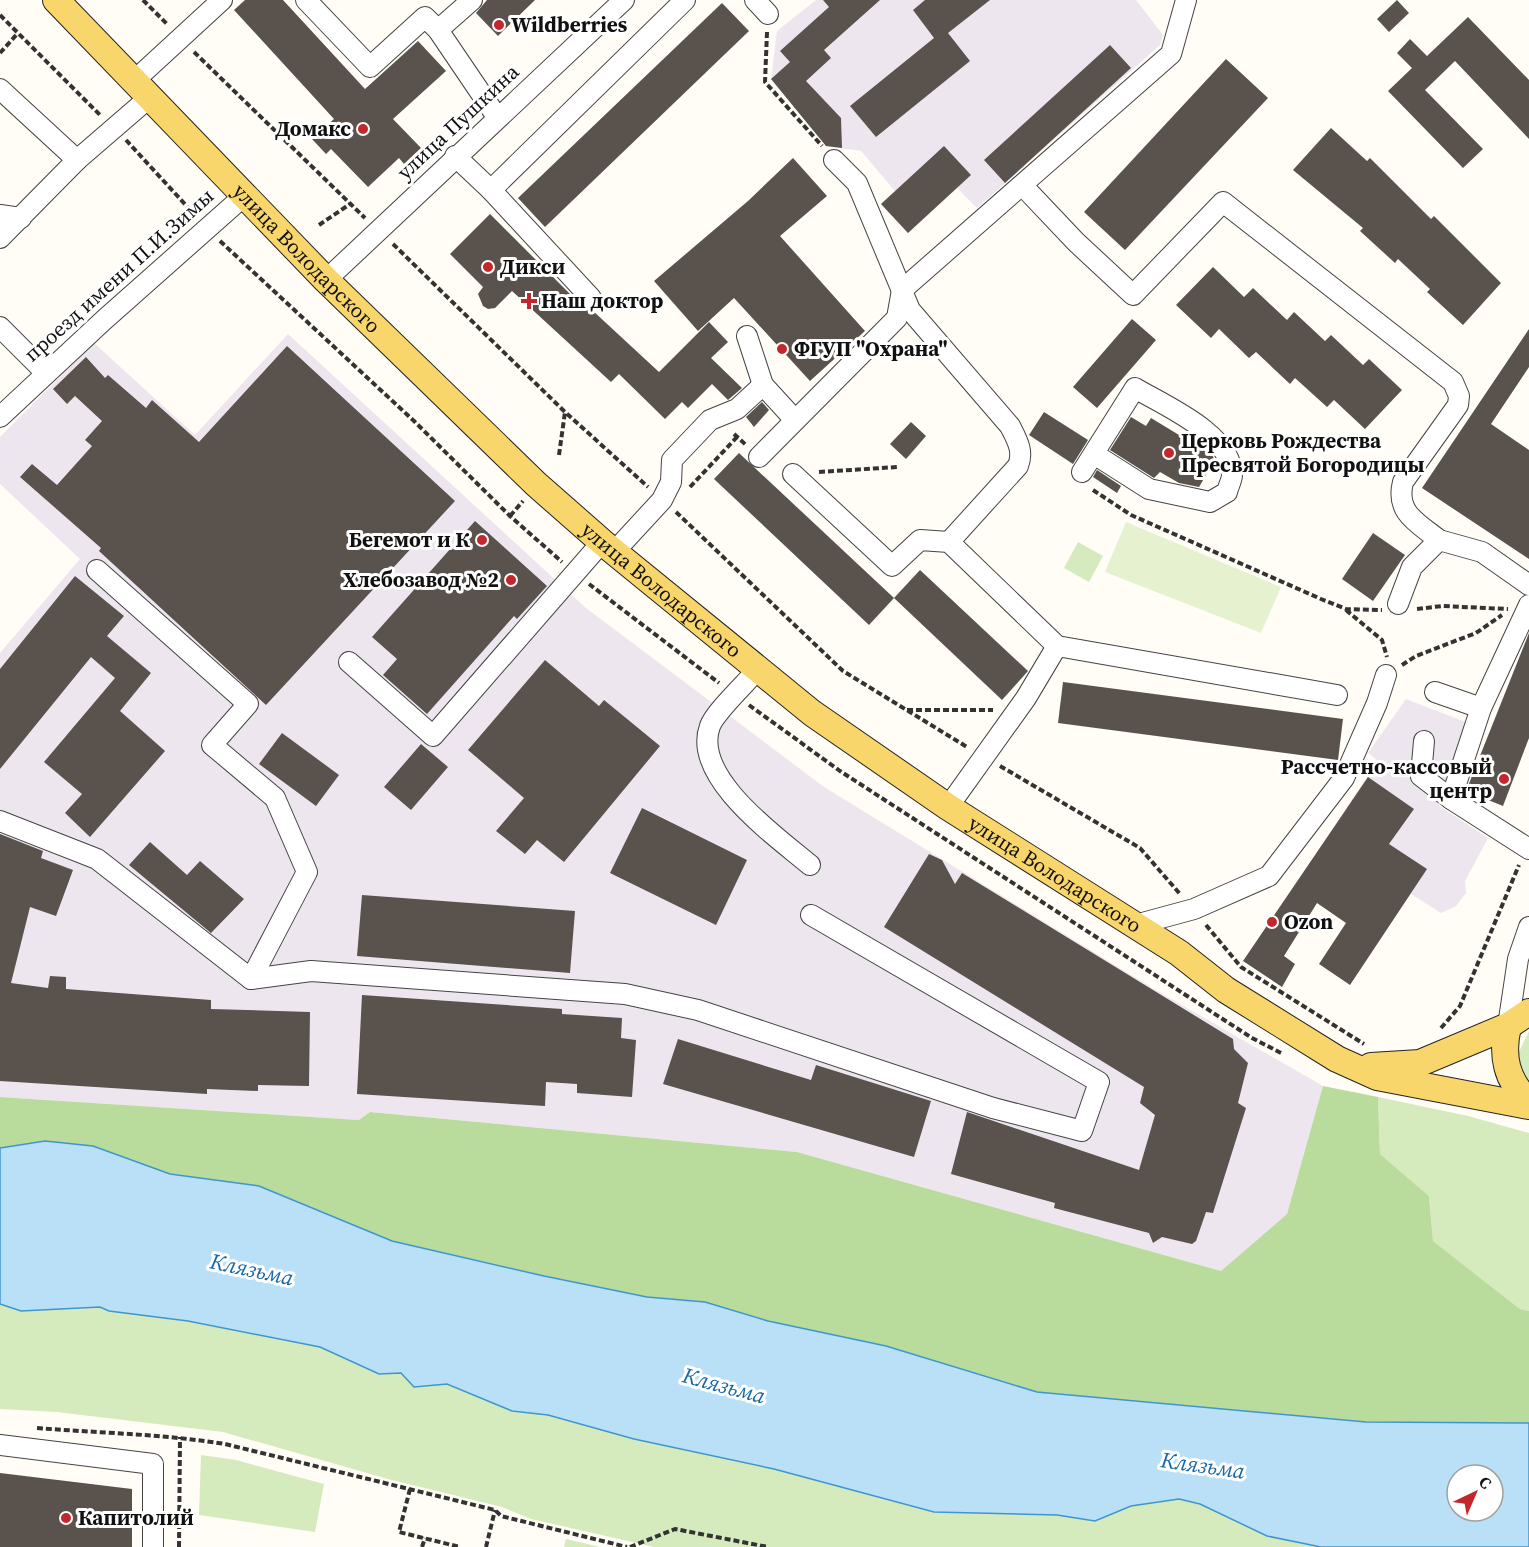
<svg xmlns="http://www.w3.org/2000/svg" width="1529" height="1547" font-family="'Source Serif 4',serif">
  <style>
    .industrial { fill: #eee6ef }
    .green { fill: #d5ebbd }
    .forest { fill: #b9dc9c }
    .pitch { fill: #e6f2cf }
    .water { fill: #b9e0f7; stroke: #3f96cf; stroke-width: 1.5; fill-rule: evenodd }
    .building { fill: #5a524d }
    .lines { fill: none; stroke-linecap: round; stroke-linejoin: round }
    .minor-casing { stroke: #444; stroke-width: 22 }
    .major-casing { stroke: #222; stroke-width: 28 }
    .path { stroke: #333; stroke-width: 4; stroke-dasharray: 6 3; stroke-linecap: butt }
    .minor { stroke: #fff; stroke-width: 20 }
    .major { stroke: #f9d66b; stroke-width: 26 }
    .poi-dot { fill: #c4262e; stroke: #fff; stroke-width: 2 }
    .labels { text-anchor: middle; stroke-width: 6; stroke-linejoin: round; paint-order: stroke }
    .poi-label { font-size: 21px; font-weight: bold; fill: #111; stroke: #fff; text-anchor: start }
    .street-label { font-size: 21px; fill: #111; stroke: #fff }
    .water-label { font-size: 22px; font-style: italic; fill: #1768a6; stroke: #fff }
  </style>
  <rect width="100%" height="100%" fill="#fffdf5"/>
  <g class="industrial">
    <polygon points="816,0 1136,0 1163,35 1160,45 977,208 957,188 908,233 881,204 895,191 861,151 826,146 771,79 777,31"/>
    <polygon points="288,334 586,608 824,787 1154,989 1323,1086 1287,1214 1221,1271 797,1152 370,1112 359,1120 0,1097 0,653 80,559 0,484 0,437 94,343 195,435"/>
    <polygon points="1406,699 1468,723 1438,805 1488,838 1465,881 1466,893 1456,906 1441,913 1411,894 1426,869 1371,832 1361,818 1347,807 1378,761 1368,753"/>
  </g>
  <g class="green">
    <polygon points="1078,542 1103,556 1089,582 1064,568"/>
    <polygon points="1529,1031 1529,1083 1524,1078 1516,1058"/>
    <polygon points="1378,1097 1468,1116 1529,1133 1529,1311 1520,1309 1433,1241 1429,1196 1380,1154"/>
    <polygon points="0,1304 21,1311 100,1307 109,1311 188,1321 320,1347 379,1374 401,1373 414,1387 447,1384 513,1411 548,1415 634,1439 774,1469 934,1512 1057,1515 1095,1521 1131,1506 1179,1499 1200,1504 1267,1536 1321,1547 654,1547 531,1519 502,1507 388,1479 223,1432 57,1412 0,1409"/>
    <polygon points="201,1455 236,1460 324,1484 315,1532 199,1515"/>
    <polygon points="566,1539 600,1547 564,1547"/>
  </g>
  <polygon class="forest" points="1323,1086 1378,1097 1380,1154 1429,1196 1433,1241 1520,1309 1529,1311 1529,1423 1366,1422 1037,1392 886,1346 768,1321 705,1302 647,1297 544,1276 392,1241 259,1186 170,1174 93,1146 45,1141 0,1148 0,1097 359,1120 370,1112 797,1152 1221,1271 1287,1214"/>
  <polygon class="pitch" points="1126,522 1281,587 1261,633 1105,572"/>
  <path class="water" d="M45 1141 93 1146 170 1174 259 1186 392 1241 544 1276 647 1297 705 1302 768 1321 886 1346 1037 1392 1366 1422 1529 1423V1547H1321L1267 1536 1200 1504 1179 1499 1131 1506 1095 1521 1057 1515 934 1512 774 1469 634 1439 548 1415 512 1411 447 1384 414 1387 401 1373 379 1374 320 1347 188 1321 109 1311 100 1307 21 1311 0 1304V1148ZM1457 1475H1493V1511H1457Z"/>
  <g class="building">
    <polygon points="245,0 283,0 365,89 418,41 446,71 393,119 421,148 404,164 399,158 368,187 331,149 326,154 312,139 334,119 234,10"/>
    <polygon points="487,0 535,0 498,36 476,13"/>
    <polygon points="823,0 880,0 824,50 831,58 806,81 841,118 842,148 826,146 771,79 790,62 780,51 829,7"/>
    <polygon points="925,0 990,0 948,33 970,61 876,137 850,106 934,38 913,10"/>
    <polygon points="1397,0 1409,13 1389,32 1377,19"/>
    <polygon points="722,3 749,31 545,227 518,198"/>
    <polygon points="1468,17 1529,80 1529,139 1455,61 1425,90 1483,149 1463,168 1388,91 1412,68 1397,53 1410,39 1427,56"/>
    <polygon points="1110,45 1131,68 1005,183 984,160"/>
    <polygon points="1226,59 1268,98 1125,250 1084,212"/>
    <polygon points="1331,128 1367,161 1370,158 1431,219 1434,216 1501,283 1463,325 1427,292 1430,289 1398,259 1395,263 1360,231 1363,228 1293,170"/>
    <polygon points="944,146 971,175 908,233 881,204"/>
    <polygon points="793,158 827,196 780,236 865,331 810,381 734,298 698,331 654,281 748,201"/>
    <polygon points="490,214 582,306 592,310 659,372 709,322 728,342 711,358 742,388 728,400 712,384 688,408 682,402 665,419 619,374 611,382 512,291 495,308 488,309 483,306 478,294 483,287 450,254"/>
    <polygon points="1213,267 1244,297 1253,288 1287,320 1294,312 1325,341 1331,335 1363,365 1369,359 1402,390 1365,429 1334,400 1327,407 1295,378 1290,384 1256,352 1249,358 1219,329 1211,338 1176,305"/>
    <polygon points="1132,319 1156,340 1097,408 1073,387"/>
    <polygon points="1529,329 1529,367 1491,424 1529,450 1529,559 1422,488"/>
    <polygon points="287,346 455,501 266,705 99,551 101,548 20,477 32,464 57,485 92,446 85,440 102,421 75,396 67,404 53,389 86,357 105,378 108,375 146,408 152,400 199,442"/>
    <polygon points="762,402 769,410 754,427 746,417"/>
    <polygon points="1044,412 1088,440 1073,464 1029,435"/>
    <polygon points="1131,417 1146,426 1151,418 1212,455 1215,460 1199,487 1179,483 1160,472 1154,478 1110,450"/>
    <polygon points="911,422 926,436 906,459 890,444"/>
    <polygon points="739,453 894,598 869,625 714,479"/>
    <polygon points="1097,470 1121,486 1117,493 1093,477"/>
    <polygon points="475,521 547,586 517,619 514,616 427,714 383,675 397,659 372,637"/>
    <polygon points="1373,533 1405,555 1373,601 1342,579"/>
    <polygon points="920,570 1028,671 1002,700 894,598"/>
    <polygon points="75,576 124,616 107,636 151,673 120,711 165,751 90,837 65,813 82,794 44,762 115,678 91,657 0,769 0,669"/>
    <polygon points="1529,633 1529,738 1503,806 1466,791"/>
    <polygon points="545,660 599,706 604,700 660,746 564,862 537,840 525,854 496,831 524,798 468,750"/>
    <polygon points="1063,682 1343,719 1338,760 1058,723"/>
    <polygon points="282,733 339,775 316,806 259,764"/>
    <polygon points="421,744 448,767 411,810 384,787"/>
    <polygon points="1368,777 1414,809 1389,844 1427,869 1350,985 1319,964 1346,923 1317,903 1284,956 1295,964 1282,987 1243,961"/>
    <polygon points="642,808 747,860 716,925 610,873"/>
    <polygon points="0,834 43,851 41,858 73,870 56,916 30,907 11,983 48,988 50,976 66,977 66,989 211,1000 211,1009 310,1012 309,1086 258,1085 258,1091 207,1089 207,1094 0,1081"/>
    <polygon points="150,842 187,875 200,861 244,899 211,933 129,865"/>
    <polygon points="929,854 942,860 955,884 962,873 1233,1039 1234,1049 1248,1063 1238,1103 1246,1108 1213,1213 1206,1212 1196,1241 1192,1244 1162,1237 1153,1243 1149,1233 1054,1208 1055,1203 951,1174 967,1112 1139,1170 1155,1115 1140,1103 1144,1087 884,927"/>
    <polygon points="362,895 575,911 570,973 357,956"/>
    <polygon points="362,995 562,1009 562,1014 622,1018 621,1038 636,1040 632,1097 577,1093 577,1084 546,1082 545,1106 357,1094"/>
    <polygon points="678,1039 811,1080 816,1065 931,1101 914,1157 663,1084"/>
    <polygon points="0,1473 132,1489 132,1547 0,1547"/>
  </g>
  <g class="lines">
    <g class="minor-casing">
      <g id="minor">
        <polyline points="306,0 370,67 425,17 438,30 497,117"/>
        <polyline points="755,0 768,14"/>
        <polyline points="438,30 472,0"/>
        <polyline points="135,80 222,0"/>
        <polyline points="0,89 77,160 0,238"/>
        <polyline points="455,156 491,190 591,298"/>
        <polyline points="77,160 150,97"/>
        <path d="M834 160 857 183 910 310 1010 426C1017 440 1024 451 1018 466L949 542"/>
        <path d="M1023 186 1076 242 1133 295 1223 202 1453 382 1459 396 1458 405 1403 482C1395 513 1418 523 1439 540"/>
        <polyline points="491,190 685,0"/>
        <polyline points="0,215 21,218"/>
        <polyline points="326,280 624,0"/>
        <polyline points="0,327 46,373"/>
        <polyline points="747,336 763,385 795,420"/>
        <polyline points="0,417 104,320 245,195"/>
        <polyline points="759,457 897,318 902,290 1171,54 1186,0"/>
        <path d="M1082 472 1135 388C1165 406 1232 434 1232 475 1232 480 1228 487 1227 492L1210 502 1149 489 1094 454"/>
        <polyline points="793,474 892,566 920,540 949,542 1057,646 1337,695"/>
        <polyline points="614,552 662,500 671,482 672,460 710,420 737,409 763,385"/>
        <polyline points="1398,604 1412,567 1439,540 1482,552 1529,585"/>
        <polyline points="1529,605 1481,708 1451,799 1529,849"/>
        <polyline points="349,662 433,736 602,542"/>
        <path d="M758 669C747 682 715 712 710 726 691 777 777 837 810 865"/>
        <polyline points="1435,692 1481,708"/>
        <polyline points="1424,741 1421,776 1451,799"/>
        <polyline points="948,807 1026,698 1057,646"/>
        <polyline points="0,821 97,859 251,979 307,872 275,798 212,745 248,704 97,570"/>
        <polyline points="1135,925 1194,909 1269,876 1344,778 1377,703 1386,675"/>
        <polyline points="251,979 311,971 625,994 698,1010 993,1108 1082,1131 1099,1082 811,915"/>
        <polyline points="1508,1026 1518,959 1529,927"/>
        <polyline points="0,1445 153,1464 153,1547"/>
      </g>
    </g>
    <g class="major-casing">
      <g id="major">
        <path id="s1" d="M56 0 326 280 536 484 602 542 812 713 948 807 1179 953 1226 990 1337 1059 1377 1077 1529 1106"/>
        <path d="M1508 1026C1501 1056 1506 1080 1529 1102"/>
        <polyline points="1371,1066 1420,1063 1508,1026 1529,1012"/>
      </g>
    </g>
    <g class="path">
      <polyline points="143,0 168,25"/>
      <polyline points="0,15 101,116"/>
      <polyline points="767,32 765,82 822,146"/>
      <polyline points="194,52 365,218"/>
      <polyline points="0,53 18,33"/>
      <polyline points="126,140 194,214"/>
      <polyline points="319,225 350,204"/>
      <polyline points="220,241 414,421 510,516 562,562"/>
      <polyline points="393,244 565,412 648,487"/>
      <polyline points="734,434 746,445"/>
      <polyline points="559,455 565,412"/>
      <polyline points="819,472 897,467"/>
      <polyline points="690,487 737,437"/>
      <polyline points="1093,490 1131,515 1321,599 1346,609 1382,610"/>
      <polyline points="676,512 843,671 967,747"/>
      <polyline points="510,516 523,501"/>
      <polyline points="589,584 719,683"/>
      <polyline points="1417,609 1442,606 1508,609"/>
      <polyline points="1346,610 1382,640 1387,657"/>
      <polyline points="1402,665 1416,656 1476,633 1502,615"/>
      <polyline points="749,705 840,771 1252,1038 1283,1054"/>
      <polyline points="907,710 993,710"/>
      <polyline points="1000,766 1140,848 1180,894"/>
      <polyline points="1206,925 1241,967 1364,1044"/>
      <polyline points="1441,1028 1460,1006 1519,865"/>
      <path d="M37 1428C99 1433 163 1434 225 1444L495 1510 501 1516 627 1547"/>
      <polyline points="410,1489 399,1532 460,1547"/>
      <polyline points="179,1547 180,1437"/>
      <polyline points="422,1547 425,1538"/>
      <polyline points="486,1547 495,1510"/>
      <polyline points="630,1547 675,1529 768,1547"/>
    </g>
    <use href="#minor" class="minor"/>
    <use href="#major" class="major"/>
  </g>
  <g class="poi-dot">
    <circle cx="499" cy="25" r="6"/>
    <circle cx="363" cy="129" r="6"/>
    <circle cx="488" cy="267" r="6"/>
    <path d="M526 292h6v6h6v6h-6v6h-6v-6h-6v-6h6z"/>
    <circle cx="782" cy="349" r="6"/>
    <circle cx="1169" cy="453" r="6"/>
    <circle cx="482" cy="540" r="6"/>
    <circle cx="511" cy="580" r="6"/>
    <circle cx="1504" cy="779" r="6"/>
    <circle cx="1272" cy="922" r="6"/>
    <circle cx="66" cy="1518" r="6"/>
  </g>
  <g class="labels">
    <g class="poi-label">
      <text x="511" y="32">Wildberries</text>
      <text x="351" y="136" text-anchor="end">Домакс</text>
      <text x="500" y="274">Дикси</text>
      <text x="541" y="308">Наш доктор</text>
      <text x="794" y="356">ФГУП "Охрана"</text>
      <text x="1181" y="448">Церковь Рождества<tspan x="1181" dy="24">Пресвятой Богородицы</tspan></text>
      <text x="470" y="547" text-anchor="end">Бегемот и К</text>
      <text x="499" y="587" text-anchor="end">Хлебозавод №2</text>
      <text x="1492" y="774" text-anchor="end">Рассчетно-кассовый<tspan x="1492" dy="24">центр</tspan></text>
      <text x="1284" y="929">Ozon</text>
      <text x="78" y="1525">Капитолий</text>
    </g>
    <g class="street-label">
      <text transform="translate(458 122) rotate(-43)" y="7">улица Пушкина</text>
      <text dy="7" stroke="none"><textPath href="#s1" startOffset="360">улица Володарского</textPath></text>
      <text transform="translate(119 275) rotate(-42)" y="7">проезд имени П.И.Зимы</text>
      <text dy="7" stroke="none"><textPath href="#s1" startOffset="846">улица Володарского</textPath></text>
      <text dy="7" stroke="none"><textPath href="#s1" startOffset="1332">улица Володарского</textPath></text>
    </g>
    <g class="water-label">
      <text transform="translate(252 1269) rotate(12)" y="8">Клязьма</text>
      <text transform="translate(724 1385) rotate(15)" y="8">Клязьма</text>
      <text transform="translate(1203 1465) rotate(8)" y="8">Клязьма</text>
    </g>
  </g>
  <g transform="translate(1475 1493) rotate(44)"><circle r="28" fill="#ffffff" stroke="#a0a0a0" stroke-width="1.5"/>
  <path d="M0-4.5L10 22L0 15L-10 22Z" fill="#c4262e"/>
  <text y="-9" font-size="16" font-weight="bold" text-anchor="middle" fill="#111111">С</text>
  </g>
</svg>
